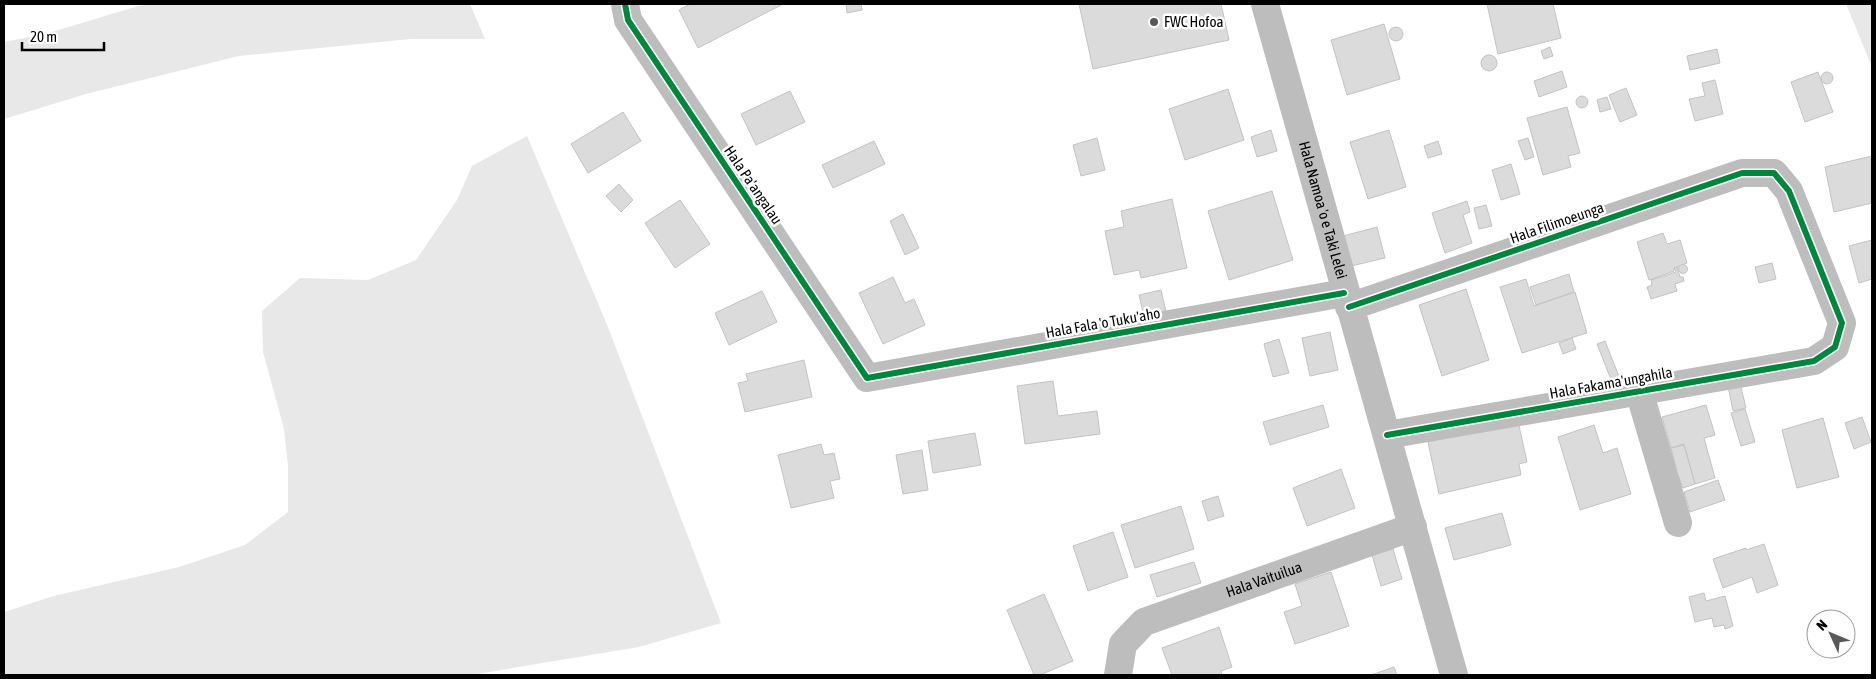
<svg xmlns="http://www.w3.org/2000/svg" width="1876" height="679" font-family="'Asap Condensed',sans-serif">
  <style>
    .green { fill: #e8e8e8 }
    .building { fill: #dbdbdb; stroke: #c3c3c3 }
    .lines { fill: none; stroke-linecap: round; stroke-linejoin: round }
    .minor { stroke: #bdbdbd; stroke-width: 28 }
    .tertiary { stroke: #bdbdbd; stroke-width: 28 }
    .cycleway-casing { stroke: #fff; stroke-width: 9 }
    .cycleway { stroke: #00873e; stroke-width: 6 }
    .poi-dot { fill: #595959; stroke: #fff; stroke-width: 2 }
    .labels { text-anchor: middle; stroke-width: 5; stroke-linejoin: round; paint-order: stroke }
    .poi-label { font-size: 15px; fill: #000; stroke: #fff; text-anchor: start }
    .street-label { font-size: 15px; fill: #000; stroke: #fff }
  </style>
  <rect width="100%" height="100%" fill="#fff"/>
  <g class="green">
    <polygon points="145,4 470,4 485,39 411,39 239,56 86,94 4,119 4,42 45,34"/>
    <polygon points="1846,4 1872,4 1872,67"/>
    <polygon points="527,136 608,327 721,623 639,647 471,675 4,675 4,612 54,596 179,567 245,545 288,512 288,466 284,429 263,352 262,311 300,278 368,280 416,260 457,200 472,166"/>
  </g>
  <g class="building">
    <polygon points="690,4 783,4 698,48 679,10"/>
    <polygon points="846,4 861,4 862,10 847,13"/>
    <polygon points="1079,4 1221,4 1229,40 1093,69"/>
    <polygon points="1487,4 1553,4 1561,38 1498,54"/>
    <polygon points="1384,24 1400,79 1347,95 1331,40"/>
    <circle cx="1396" cy="34" r="7"/>
    <polygon points="1550,47 1553,56 1544,59 1541,51"/>
    <polygon points="1717,49 1720,63 1690,70 1687,56"/>
    <circle cx="1489" cy="63" r="8"/>
    <polygon points="1562,71 1567,87 1539,97 1534,81"/>
    <circle cx="1827" cy="78" r="6"/>
    <polygon points="1818,72 1833,112 1805,122 1791,82"/>
    <polygon points="1715,80 1723,114 1695,121 1689,99 1705,96 1702,83"/>
    <polygon points="1626,88 1637,115 1620,122 1609,95"/>
    <polygon points="1228,89 1244,140 1185,160 1169,109"/>
    <polygon points="790,91 805,122 756,145 741,114"/>
    <circle cx="1582" cy="102" r="6"/>
    <polygon points="1607,97 1611,109 1600,112 1597,100"/>
    <polygon points="1567,107 1580,153 1568,156 1571,167 1543,175 1527,118"/>
    <polygon points="623,112 641,141 588,173 571,144"/>
    <polygon points="1271,130 1277,151 1257,157 1251,137"/>
    <polygon points="1389,130 1406,187 1368,199 1350,142"/>
    <polygon points="1097,138 1105,170 1081,176 1073,145"/>
    <polygon points="1528,138 1534,157 1525,160 1518,141"/>
    <polygon points="874,141 885,164 833,188 822,165"/>
    <polygon points="1438,141 1442,154 1428,158 1424,146"/>
    <polygon points="1872,156 1872,203 1834,212 1825,167"/>
    <polygon points="1511,164 1520,194 1501,200 1492,170"/>
    <polygon points="619,184 633,200 621,212 606,196"/>
    <polygon points="1272,191 1293,260 1229,280 1208,211"/>
    <polygon points="1172,199 1187,268 1141,278 1139,270 1114,275 1105,231 1124,227 1121,211"/>
    <polygon points="680,200 710,244 675,268 645,223"/>
    <polygon points="1467,201 1470,212 1463,215 1472,243 1445,253 1432,213"/>
    <polygon points="1486,205 1492,226 1479,229 1474,208"/>
    <polygon points="903,214 919,248 905,255 890,221"/>
    <polygon points="1377,227 1385,258 1351,266 1343,236"/>
    <polygon points="1663,233 1667,244 1680,240 1687,263 1674,268 1674,271 1649,280 1637,242"/>
    <polygon points="1872,240 1872,279 1859,283 1849,246"/>
    <polygon points="1772,263 1776,279 1759,283 1755,267"/>
    <circle cx="1683" cy="269" r="4.5"/>
    <polygon points="1677,267 1680,277 1683,277 1684,281 1675,284 1677,291 1651,299 1647,287 1652,285 1651,280 1676,272 1674,268"/>
    <polygon points="1569,274 1574,292 1536,305 1530,287"/>
    <polygon points="893,277 905,303 914,299 925,325 883,344 859,293"/>
    <polygon points="1526,279 1534,306 1575,292 1587,333 1522,353 1500,287"/>
    <polygon points="1466,289 1489,360 1442,376 1419,305"/>
    <polygon points="1161,290 1167,316 1145,321 1139,295"/>
    <polygon points="762,291 777,322 729,345 715,313"/>
    <polygon points="1330,332 1338,370 1310,376 1302,338"/>
    <polygon points="1572,338 1576,349 1563,354 1559,343"/>
    <polygon points="1279,339 1289,373 1273,377 1264,344"/>
    <polygon points="1605,341 1620,379 1612,382 1597,344"/>
    <polygon points="804,360 812,397 745,412 738,383 748,381 746,374"/>
    <polygon points="1053,381 1058,416 1097,411 1100,434 1025,444 1017,386"/>
    <polygon points="1740,383 1746,408 1733,411 1728,386"/>
    <polygon points="1323,405 1329,427 1270,445 1263,422"/>
    <polygon points="1706,405 1715,435 1704,438 1715,478 1695,484 1684,444 1671,448 1662,417"/>
    <polygon points="1745,409 1755,442 1741,446 1731,413"/>
    <polygon points="1862,417 1871,442 1854,449 1845,423"/>
    <polygon points="1823,418 1839,477 1797,488 1782,430"/>
    <polygon points="1518,421 1527,462 1519,464 1521,475 1439,494 1428,442"/>
    <polygon points="1594,425 1603,453 1617,448 1631,494 1580,510 1558,437"/>
    <polygon points="975,433 981,465 933,473 928,441"/>
    <polygon points="821,444 824,455 834,453 840,479 830,481 834,498 791,508 778,455"/>
    <polygon points="1684,445 1695,484 1683,488 1678,475 1672,476 1669,470 1676,468 1671,448"/>
    <polygon points="922,450 928,490 903,494 896,455"/>
    <polygon points="1341,469 1355,508 1307,526 1293,488"/>
    <polygon points="1718,480 1725,500 1690,512 1684,492"/>
    <polygon points="1218,496 1224,516 1208,521 1202,501"/>
    <polygon points="1181,506 1194,549 1135,568 1121,525"/>
    <polygon points="1502,513 1511,545 1454,560 1445,528"/>
    <polygon points="1113,532 1128,577 1088,591 1073,546"/>
    <polygon points="1764,544 1778,585 1757,593 1752,577 1723,588 1713,559 1746,548 1746,550"/>
    <polygon points="1393,549 1402,579 1381,586 1372,555"/>
    <polygon points="1194,562 1201,583 1157,597 1150,575"/>
    <polygon points="1331,572 1349,626 1295,644 1284,612 1302,606 1295,584"/>
    <polygon points="1704,593 1706,601 1725,596 1733,626 1725,629 1724,625 1714,627 1712,618 1695,622 1689,597"/>
    <polygon points="1044,594 1073,661 1040,675 1034,675 1007,610"/>
    <polygon points="1219,627 1232,667 1221,671 1222,675 1172,675 1162,648"/>
    <polygon points="1394,667 1397,675 1371,675"/>
  </g>
  <g class="lines">
    <g class="minor">
      <polyline points="625,4 628,20 867,378 1344,293"/>
      <polyline points="1349,307 1742,173 1774,173 1789,191 1842,323 1835,347 1814,361 1387,435"/>
      <polyline points="1639,391 1678,523"/>
      <path id="s1" d="M1118 675 1123 644 1144 622 1413 527"/>
    </g>
    <path class="tertiary" id="s2" d="M1265 4C1327 228 1392 451 1454 675"/>
    <g class="cycleway-casing">
      <g id="cycleway">
        <polyline points="625,4 628,20 867,378 1344,293"/>
        <polyline points="1349,307 1742,173 1774,173 1789,191 1842,323 1835,347 1814,361 1387,435"/>
      </g>
    </g>
    <use href="#cycleway" class="cycleway"/>
  </g>
  <circle class="poi-dot" cx="1154" cy="22" r="5"/>
  <g class="labels">
    <g class="poi-label">
      <text x="1164" y="27">FWC Hofoa</text>
    </g>
    <g class="street-label">
      <text transform="translate(753 185) rotate(56)" y="5">Hala Pa'angalau</text>
      <text dy="5" stroke="none"><textPath href="#s2" startOffset="214">Hala Namoa 'o e Taki Lelei</textPath></text>
      <text transform="translate(1557 223) rotate(-19)" y="5">Hala Filimoeunga</text>
      <text transform="translate(1103 323) rotate(-10)" y="5">Hala Fala 'o Tuku'aho</text>
      <text transform="translate(1611 383) rotate(-10)" y="5">Hala Fakama'ungahila</text>
      <text dy="5" stroke="none"><textPath href="#s1" startOffset="189">Hala Vaituilua</textPath></text>
    </g>
  </g>
  <rect width="1876" height="679" fill="none" stroke="#000000" stroke-width="10"/>
  <g transform="translate(1831 634) rotate(314)"><circle r="24" fill="#ffffff" stroke="#999999"/>
  <path d="M0-4L9 19L0 12L-9 19Z" fill="#595959"/>
  <text y="-8" font-size="14" font-weight="bold" text-anchor="middle" fill="#000000">N</text>
  </g>
  <path d="M22 42v8h82v-8" fill="none" stroke="#000000" stroke-width="2.5"/>
  <text x="30" y="42" font-size="15" fill="#000000" stroke="#ffffff" stroke-width="4" paint-order="stroke">20 m</text>
</svg>
